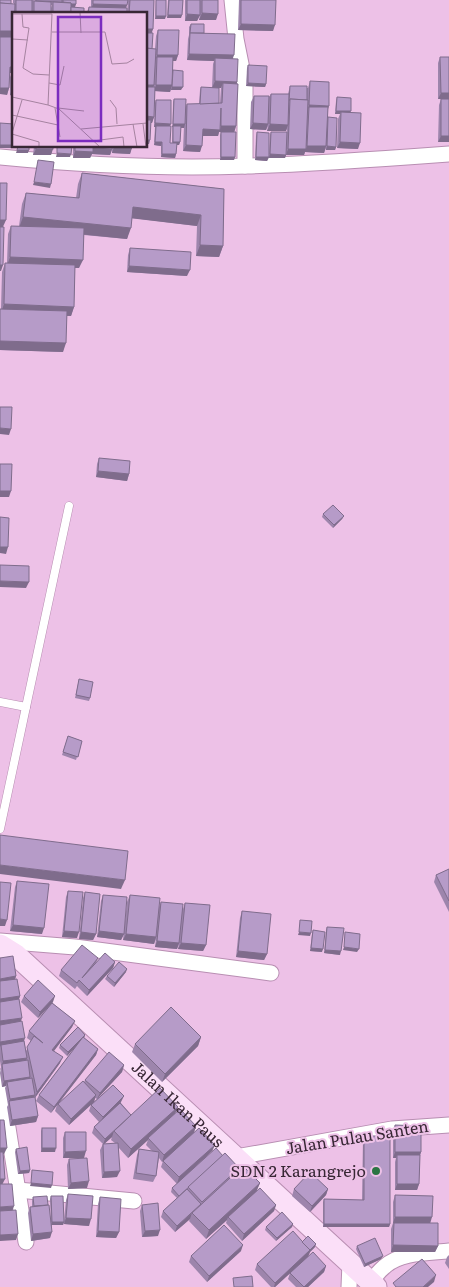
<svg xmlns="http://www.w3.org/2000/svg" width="449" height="1287" font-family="Literata,serif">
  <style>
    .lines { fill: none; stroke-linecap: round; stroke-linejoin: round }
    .service-casing { stroke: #b88eb2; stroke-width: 9 }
    .minor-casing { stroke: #b88eb2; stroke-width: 17 }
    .secondary-casing { stroke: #b88eb2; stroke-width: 23 }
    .service { stroke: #fff; stroke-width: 8 }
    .minor { stroke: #fff; stroke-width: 15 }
    .secondary { stroke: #fbdff8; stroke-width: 21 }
    .wall { fill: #9d85ac; fill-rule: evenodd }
    .shaded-wall { fill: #7f6c8c }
    .building { fill: #b69bc8; stroke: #7f6c8c }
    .poi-dot { fill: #2b7543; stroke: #edc1e7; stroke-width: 2 }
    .labels { text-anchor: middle; stroke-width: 4; stroke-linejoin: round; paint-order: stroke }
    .street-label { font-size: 16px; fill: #382735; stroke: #edc1e7 }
    .poi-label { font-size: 16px; fill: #382735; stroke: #edc1e7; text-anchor: end }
    .inset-road { fill: none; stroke: #a583a0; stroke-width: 1 }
    .view { fill: #7b2cbf; fill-opacity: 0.15; stroke: #7b2cbf; stroke-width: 2.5 }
    .inset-edge { fill: none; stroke: #382735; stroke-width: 2.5 }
  </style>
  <rect width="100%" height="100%" fill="#edc1e7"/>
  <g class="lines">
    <g class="service-casing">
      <g id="service">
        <polyline points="0,702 26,707 69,506"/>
        <polyline points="0,829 26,707"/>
      </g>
    </g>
    <g class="minor-casing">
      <g id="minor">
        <polyline points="232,0 236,39 245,84 245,166"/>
        <path d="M0 157C82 165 165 169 247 166 315 164 382 159 449 154"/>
        <polyline points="0,941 75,947 271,973"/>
        <polyline points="0,1077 26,1242"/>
        <polyline points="236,1157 392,1129 449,1125"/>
        <polyline points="18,1190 134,1201"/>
        <path d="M370 1282C375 1277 379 1271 384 1267 400 1252 428 1253 449 1251"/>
        <polyline points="349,1287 350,1263"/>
      </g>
    </g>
    <g class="secondary-casing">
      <g id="secondary">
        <path id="s1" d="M0 945 16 955 376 1287"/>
      </g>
    </g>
    <use href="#service" class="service"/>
    <use href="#minor" class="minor"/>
    <use href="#secondary" class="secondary"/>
  </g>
  <g class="wall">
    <polygon points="13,0 35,0 34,1 35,1 35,0 76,0 75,7 84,14 51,14 51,8 52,5 51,5 51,14 14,14 14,96 10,95 10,77 12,73 10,73 9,88 7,95 11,4 14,4 14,3 13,3"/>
    <polygon points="91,0 128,0 126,8 127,14 86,14 89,7 91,7"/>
    <polygon points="128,0 154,0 152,33 152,49 155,49 156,36 158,30 178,55 176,61 173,61 173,70 181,90 171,90 171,89 170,92 155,91 154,117 152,123 151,123 149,144 146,144 146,14 127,14"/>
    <polygon points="156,0 183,0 181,18 167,18 168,0 166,0 165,19 155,19"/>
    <polygon points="185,0 218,0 216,20 199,20 200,15 197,21 185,21"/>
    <polygon points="239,0 276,0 273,31 238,30"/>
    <path d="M191 24 204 33 233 58 237 82 236 126 234 132 235 157 234 160H220V135L221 132H219L218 136H203L200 152 183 151 184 126V128H181L180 142 179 145H177L176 154 175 158 161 157V146L154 145 155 127H154L155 103 156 100 170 126V143H172L173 102 174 99 185 108 187 104H199L200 90 201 87 212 88 213 64 214 61 187 60 188 39 189 35V27ZM219 88H221L220 103H219Z"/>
    <polygon points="440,57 449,142 438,142 439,105 441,99 438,99 438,63"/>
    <polygon points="248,65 266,84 265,87 246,86 247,68"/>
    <polygon points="310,81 328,109 327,118 336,147 335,150 326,150 326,148 324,153 305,152 304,155 286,155 285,158 269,158 270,135 271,132 287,132 287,128 286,131 267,131 268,126 266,130 250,129 251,102 254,96 269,97 271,94 288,94 290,86 308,88"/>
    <polygon points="337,97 350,113 358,149 337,148 338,119 340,114 335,114 336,101"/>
    <polygon points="14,98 14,121 12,120 13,100"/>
    <polygon points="257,132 269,157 267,161 255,160 256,136"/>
    <polygon points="34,146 53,146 51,155 33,155"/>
    <polygon points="73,146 132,146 130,154 112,153 112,150 110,155 92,154 90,158 73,158"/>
    <polygon points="82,173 224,189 223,246 219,257 196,256 197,226 132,218 127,239 84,235 79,268 75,268 74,307 71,316 67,316 63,352 0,350 0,309 1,309 2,272 5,263 7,263 8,234 11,226 19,226 22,204 26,193 76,198 78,184"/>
    <polygon points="130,248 187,276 127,272 128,255"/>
    <polygon points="99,458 129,474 127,481 96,477 97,464"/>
    <polygon points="323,514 344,516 342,519 333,528 322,517"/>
    <polygon points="79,679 90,698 89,701 75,698"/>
    <polygon points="68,736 82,741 76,760 62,755"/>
    <polygon points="449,869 449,912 434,882 436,875"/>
    <polygon points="17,881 42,934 10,931 15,887"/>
    <polygon points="68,891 77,938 62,937 66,897"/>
    <polygon points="85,892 96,934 93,940 79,939 83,898"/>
    <polygon points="103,895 124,934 121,940 97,937 101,901"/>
    <polygon points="130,895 159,907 161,902 183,909 185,903 206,945 203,951 178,949 179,944 177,949 155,947 156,939 154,944 123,940 127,902"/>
    <polygon points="242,911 267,954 264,960 236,957 240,918"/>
    <polygon points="327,927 340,955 324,953 326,930"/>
    <polygon points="313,930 322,952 310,951 312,934"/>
    <polygon points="0,958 16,976 15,979 20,996 19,999 21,1022 26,1051 31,1041 27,1038 29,1031 47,1009 38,1018 21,1002 24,996 53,1002 52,1003 75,1021 72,1027 54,1051 60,1063 35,1098 38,1116 36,1122 10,1126 7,1107 8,1105 5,1088 6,1086 2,1087 0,1073 1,1067 0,1061"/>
    <polygon points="98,958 96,963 115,962 113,968 87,996 77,986 75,989 59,976 61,970"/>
    <polygon points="126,972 114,987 105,979 107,976"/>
    <path d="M85 1035 84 1038 98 1049 96 1055 59 1103 84 1082 85 1080 124 1065 122 1072 99 1097 121 1102V1103L131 1115 178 1107 175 1114 194 1132 215 1145 212 1151 177 1184 161 1167 163 1161 162 1162 159 1158 156 1176 153 1182 133 1179 137 1155 139 1149 152 1151 146 1145 148 1140 128 1158 119 1148 117 1177 102 1178 100 1150 103 1144 92 1133 94 1127 99 1122 89 1111 91 1105 97 1099 95 1098 94 1102 69 1125 55 1111 57 1105 51 1113 36 1101 39 1095 76 1046 67 1056 59 1048 60 1045ZM112 1137 111 1140 115 1143 104 1144Z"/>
    <polygon points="201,1037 198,1046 162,1082 132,1052 135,1044"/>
    <polygon points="395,1125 421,1152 420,1156 419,1184 417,1190 395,1190 395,1162 396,1158 393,1158 393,1132"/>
    <polygon points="42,1128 55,1152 41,1152 41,1131"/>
    <polygon points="65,1132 84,1158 63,1158 63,1138"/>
    <polygon points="364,1136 390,1224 389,1227 323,1227 323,1202 324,1199 362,1200 363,1139"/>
    <polygon points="16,1149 30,1170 29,1173 18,1174 15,1152"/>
    <polygon points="223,1156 239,1170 260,1183 257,1190 276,1205 274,1211 242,1241 226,1223 227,1220 206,1239 189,1221 190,1219 175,1232 161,1217 163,1211 177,1198 171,1192 172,1188"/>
    <polygon points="69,1159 87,1188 68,1189 67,1165"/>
    <polygon points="294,1189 328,1189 326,1195 310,1212 292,1196"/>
    <polygon points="68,1194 89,1226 64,1224 64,1222 63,1225 52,1225 50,1238 31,1241 28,1213 30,1207 32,1207 32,1201 33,1197 48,1205 51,1221 50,1199 51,1196 64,1221 66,1200"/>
    <polygon points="395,1195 430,1223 438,1246 435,1252 391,1252 391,1229 393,1223 393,1202"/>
    <polygon points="100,1197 119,1232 116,1238 96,1237 98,1204"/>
    <polygon points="142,1205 158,1236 142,1237 140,1211"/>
    <polygon points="293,1224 292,1227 276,1241 265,1230 266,1227"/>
    <polygon points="302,1242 315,1247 310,1252 308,1256 326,1266 324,1272 308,1287 296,1287 288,1279 290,1273 275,1287 271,1287 255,1270 257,1264"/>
    <polygon points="357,1246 381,1259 364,1267 356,1249"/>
    <polygon points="241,1251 207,1282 189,1262 191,1256"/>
    <polygon points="449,1255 449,1269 445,1263 447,1257"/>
  </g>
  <g class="shaded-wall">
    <polygon points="63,4 76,4 75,7 62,7"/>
    <polygon points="93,4 127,5 125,11 91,10"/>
    <polygon points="202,13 218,14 216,20 199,20"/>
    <polygon points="187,14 200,15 197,21 185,21"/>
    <polygon points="168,15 182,15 181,18 167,18"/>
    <polygon points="156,16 166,16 165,19 155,19"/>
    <polygon points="241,24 275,25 273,31 238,30"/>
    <polygon points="146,29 153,29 151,35 146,35"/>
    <polygon points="0,31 14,31 11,38 11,35 10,38 0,37"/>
    <polygon points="189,54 234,55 232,61 215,58 214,61 187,60"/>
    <polygon points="157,55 178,55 176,61 157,61 157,57 155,61"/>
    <polygon points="10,67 14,67 14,73 13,70 12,73 8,73"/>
    <polygon points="215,81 237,82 235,88 223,83 221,88 212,88"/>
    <polygon points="248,83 266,84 265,87 246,86"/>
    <polygon points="146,85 154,85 152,91 146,91"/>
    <polygon points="156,85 172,85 170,92 154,91"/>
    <polygon points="172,87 183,87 181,90 171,90"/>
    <polygon points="0,88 9,88 7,95 0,94"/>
    <polygon points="12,89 14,89 14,96 10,95"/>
    <polygon points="441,93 449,93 449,99 438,99"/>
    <polygon points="309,105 329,106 327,112 309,107 307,112"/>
    <polygon points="336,111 351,111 349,114 341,112 340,114 335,114"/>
    <polygon points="146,116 154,117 152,123 146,123"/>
    <polygon points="155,123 171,124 169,127 154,127"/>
    <polygon points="253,123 268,124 266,130 250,129"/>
    <polygon points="173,124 185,124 184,128 172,127"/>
    <polygon points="270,124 288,125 286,131 267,131"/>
    <polygon points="221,126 236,126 234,133 219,132 218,136 200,136 203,129 220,130"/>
    <polygon points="441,136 449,136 449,142 438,142"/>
    <polygon points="146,140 150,140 149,144 146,144"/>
    <polygon points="155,142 162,142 161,146 154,145"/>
    <polygon points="173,142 180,142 179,145 172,145"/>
    <polygon points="340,142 360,143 358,149 337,148"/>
    <polygon points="0,145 13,145 12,148 0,148"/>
    <polygon points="186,145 202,146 200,152 183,151"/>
    <polygon points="307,146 326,146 324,153 305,152 304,155 286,155 288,149 306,149"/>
    <polygon points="327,146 336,147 335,150 326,150"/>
    <polygon points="114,147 132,148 130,154 112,153"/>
    <polygon points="93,148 112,149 110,155 92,154 90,158 73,158 75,151"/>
    <polygon points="36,149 53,149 51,155 33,155"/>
    <polygon points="17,150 29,150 28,153 16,153"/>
    <polygon points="57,153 71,154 70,157 56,157"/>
    <polygon points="162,154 176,154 175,158 161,157"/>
    <polygon points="270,154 286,155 285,158 269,158"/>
    <polygon points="221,157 235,157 234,160 220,160"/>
    <polygon points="256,157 269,157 267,161 255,160"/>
    <polygon points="34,182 51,184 50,188 33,185"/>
    <polygon points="133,207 201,215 197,226 129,218"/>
    <polygon points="23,217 131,228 127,239 19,228"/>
    <polygon points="0,220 6,220 2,229 0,229"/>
    <polygon points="200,245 223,246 219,257 196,256"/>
    <polygon points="10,257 83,260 79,268 7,266"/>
    <polygon points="0,265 3,265 1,271 0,271"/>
    <polygon points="129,266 190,270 187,276 127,272"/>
    <polygon points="4,304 74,307 71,316 1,313"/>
    <polygon points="0,341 66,343 63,352 0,350"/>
    <polygon points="0,428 11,429 9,435 0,434"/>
    <polygon points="98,471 129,474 127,481 96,477"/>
    <polygon points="0,491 11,491 9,497 0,497"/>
    <polygon points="344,516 342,519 333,528 334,525"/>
    <polygon points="0,547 8,547 6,554 0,553"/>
    <polygon points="0,581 29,582 26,588 0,587"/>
    <polygon points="0,865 125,880 121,889 0,874"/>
    <polygon points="0,919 7,920 5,926 0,926"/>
    <polygon points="13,925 44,928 42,934 10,931"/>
    <polygon points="64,931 79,932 77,938 62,937"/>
    <polygon points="99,931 124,934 121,940 97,937"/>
    <polygon points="81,932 96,934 93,940 79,939"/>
    <polygon points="299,932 311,933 310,936 298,935"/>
    <polygon points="126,934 156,937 154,944 123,940"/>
    <polygon points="157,941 179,943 177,949 155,947"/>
    <polygon points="181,943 206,945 203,951 178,949"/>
    <polygon points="344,947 359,949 357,952 343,950"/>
    <polygon points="311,948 323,949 322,952 310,951"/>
    <polygon points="325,950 341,951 340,955 324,953"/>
    <polygon points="238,951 267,954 264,960 236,957"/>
    <polygon points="115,962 113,968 87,996 89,990"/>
    <polygon points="127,969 126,972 114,987 115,983"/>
    <polygon points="16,976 14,983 0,985 0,979"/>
    <polygon points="20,996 18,1002 0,1005 0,999"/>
    <polygon points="55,996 53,1002 38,1018 40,1012"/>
    <polygon points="22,1018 20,1024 0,1027 0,1021"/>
    <polygon points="75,1021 72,1027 50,1056 52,1050"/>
    <polygon points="85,1035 84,1038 67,1056 68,1052"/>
    <polygon points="201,1037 198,1046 162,1082 165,1074"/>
    <polygon points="25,1038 23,1044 1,1045 0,1047 0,1042"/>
    <polygon points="98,1049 96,1055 51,1113 54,1107"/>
    <polygon points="63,1057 60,1063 34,1099 37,1092"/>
    <polygon points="27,1058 25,1064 2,1065 3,1061"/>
    <polygon points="124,1065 122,1072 97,1099 100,1093"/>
    <polygon points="30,1077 28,1083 7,1082 6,1086 2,1087 4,1081"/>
    <polygon points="35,1095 32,1101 9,1101 10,1099"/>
    <polygon points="96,1095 94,1102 69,1125 71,1119"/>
    <polygon points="124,1096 121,1102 100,1123 103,1117"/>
    <polygon points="178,1107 174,1116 148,1138 148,1140 128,1158 131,1149"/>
    <polygon points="38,1116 36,1122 10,1126 12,1120"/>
    <polygon points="196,1126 194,1133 162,1162 164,1155"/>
    <polygon points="114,1131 112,1137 103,1145 105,1139"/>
    <polygon points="215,1145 212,1151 177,1184 179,1177"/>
    <polygon points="0,1148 7,1148 4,1154 0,1154"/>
    <polygon points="42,1148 56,1148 55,1152 41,1152"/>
    <polygon points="86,1151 84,1158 63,1158 65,1152"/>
    <polygon points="395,1152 421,1152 419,1158 397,1155 396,1158 393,1158"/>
    <polygon points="30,1170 29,1173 18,1174 20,1171"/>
    <polygon points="120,1171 117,1177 102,1178 104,1172"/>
    <polygon points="0,1179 5,1179 2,1185 0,1185"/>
    <polygon points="89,1181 87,1188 68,1189 71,1183"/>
    <polygon points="31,1183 52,1185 51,1188 30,1186"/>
    <polygon points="260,1183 256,1192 228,1217 227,1220 206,1239 209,1230"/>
    <polygon points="397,1184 419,1184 417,1190 395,1190"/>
    <polygon points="328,1189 326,1195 310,1212 312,1206"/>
    <polygon points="276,1205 274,1211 242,1241 244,1234"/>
    <polygon points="14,1206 12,1212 0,1213 0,1207"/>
    <polygon points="192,1213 190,1219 175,1232 177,1226"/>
    <polygon points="395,1217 432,1217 430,1224 393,1223"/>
    <polygon points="66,1218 91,1219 89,1226 64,1224"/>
    <polygon points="52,1222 64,1222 63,1225 51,1225"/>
    <polygon points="293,1224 292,1227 276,1241 277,1238"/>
    <polygon points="324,1224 390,1224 389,1227 323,1227"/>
    <polygon points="160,1230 158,1236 142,1237 145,1231"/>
    <polygon points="98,1231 119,1232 116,1238 96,1237"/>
    <polygon points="52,1232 50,1238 31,1241 33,1234"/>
    <polygon points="18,1234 16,1240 0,1241 0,1235"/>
    <polygon points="316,1244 315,1247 310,1252 308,1257 275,1287 274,1287 275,1283"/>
    <polygon points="243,1245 241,1251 207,1282 209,1276"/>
    <polygon points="393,1245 438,1246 435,1252 391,1252"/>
    <polygon points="383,1256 381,1259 364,1267 365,1264"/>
    <polygon points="326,1266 324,1272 308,1287 304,1287"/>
    <polygon points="436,1275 434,1282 428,1287 423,1287"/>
  </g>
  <g class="building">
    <polygon points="0,0 11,0 11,4 0,3"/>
    <rect x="16" y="0" width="16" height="14"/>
    <polygon points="36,0 62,0 62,2 36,1"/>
    <polygon points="63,0 76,0 76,4 71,4 71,3 63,2"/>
    <polygon points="93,0 128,0 127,5 93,4"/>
    <polygon points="130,0 154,0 153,29 146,29 146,14 129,14"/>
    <rect x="156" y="0" width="10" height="16"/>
    <polygon points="169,0 183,0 182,15 168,15"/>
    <polygon points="187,0 200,0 200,15 187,14"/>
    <polygon points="202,0 218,0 218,14 202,13"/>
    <polygon points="241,0 276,0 275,25 241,24"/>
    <polygon points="34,1 51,2 51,14 34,14"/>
    <polygon points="53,2 71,3 71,14 53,14"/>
    <polygon points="0,3 15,4 14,31 0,31"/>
    <polygon points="71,7 84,8 84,14 71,14"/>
    <polygon points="89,7 127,8 127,14 88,14"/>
    <polygon points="191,24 204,24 204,33 190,33"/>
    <polygon points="158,30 179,30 178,55 157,55"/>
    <polygon points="146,33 153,33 152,49 146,48"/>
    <polygon points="190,33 235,34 234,55 189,54"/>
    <polygon points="11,35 14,35 14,67 10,67 9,88 0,88 0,37 11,37"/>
    <polygon points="146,48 156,49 154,85 146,85"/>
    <polygon points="157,57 173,57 172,85 156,85"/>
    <polygon points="440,57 449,57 449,93 441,93"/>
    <polygon points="215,58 238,59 237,82 215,81"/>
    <polygon points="248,65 267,66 266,84 248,83"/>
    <polygon points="13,70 14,70 14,89 12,89"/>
    <polygon points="173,70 183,71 183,87 172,87"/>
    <polygon points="310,81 329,82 329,106 309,105"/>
    <polygon points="223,83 238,84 236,126 221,126 221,108 220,130 203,129 202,146 186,145 187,104 222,103"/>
    <polygon points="290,86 307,86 307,100 290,99 289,101"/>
    <polygon points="146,87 155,87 154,117 146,116"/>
    <polygon points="201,87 219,88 219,103 200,104"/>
    <polygon points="271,94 289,94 288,125 270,124"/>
    <polygon points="254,96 269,96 268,124 253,123"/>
    <polygon points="337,97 351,98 351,111 336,111"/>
    <polygon points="174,99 186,99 185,124 173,124"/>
    <polygon points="290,99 308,100 306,149 288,149"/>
    <rect x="441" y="99" width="8" height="37"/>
    <polygon points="156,100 171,100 171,124 155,123"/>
    <polygon points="309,107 328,107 326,146 307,146"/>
    <polygon points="341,112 361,113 360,143 340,142"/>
    <polygon points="328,117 337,118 336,147 327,146"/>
    <polygon points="146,120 151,120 150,140 146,140"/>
    <polygon points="0,123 14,124 13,145 0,145"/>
    <polygon points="156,126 171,126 170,143 177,143 176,154 162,154 162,142 155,142"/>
    <polygon points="173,126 181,126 180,142 173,142"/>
    <polygon points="221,132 236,132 235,157 221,157"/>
    <polygon points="257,132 269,133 269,157 256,157"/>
    <polygon points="271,132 287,132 286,155 270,154"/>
    <polygon points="18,146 29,146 29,150 17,150"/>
    <rect x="36" y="146" width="17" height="3"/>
    <polygon points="57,146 72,146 71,154 57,153"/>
    <polygon points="75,146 112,146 112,149 93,148 93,152 75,151"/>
    <polygon points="114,146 132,146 132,148 114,147"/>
    <polygon points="38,160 54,162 51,184 34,182"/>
    <polygon points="82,173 224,189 223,246 200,245 201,215 133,207 131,228 23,217 26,193 79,198"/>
    <polygon points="0,183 7,183 6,220 0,220"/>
    <polygon points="11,226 84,228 83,260 10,257"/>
    <polygon points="0,227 4,227 3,265 0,265"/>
    <polygon points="130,248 191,252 190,270 129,266"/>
    <polygon points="5,263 75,265 74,307 4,304"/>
    <polygon points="0,309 67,311 66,343 0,341"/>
    <polygon points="0,407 12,407 11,429 0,428"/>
    <polygon points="99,458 130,461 129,474 98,471"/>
    <polygon points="0,464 12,464 11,491 0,491"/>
    <polygon points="333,505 344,516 334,525 323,514"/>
    <polygon points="0,517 9,518 8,547 0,547"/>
    <polygon points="0,565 29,566 29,582 0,581"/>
    <polygon points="79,679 93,682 90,698 76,695"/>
    <polygon points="68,736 82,741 78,757 63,752"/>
    <polygon points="0,835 128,851 125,880 0,865"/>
    <polygon points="449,869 449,901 436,875"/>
    <polygon points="17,881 49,884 44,928 13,925"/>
    <polygon points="0,882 11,883 7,920 0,919"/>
    <polygon points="68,891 83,892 79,932 64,931"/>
    <polygon points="85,892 100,894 96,934 81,932"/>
    <polygon points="103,895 127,897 124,934 99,931"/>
    <polygon points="130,895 160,898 156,937 126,934"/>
    <polygon points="161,902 183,904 179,943 157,941"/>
    <polygon points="185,903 210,905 206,945 181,943"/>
    <polygon points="242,911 271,914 267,954 238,951"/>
    <polygon points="300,920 312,921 311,933 299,932"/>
    <polygon points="327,927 344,928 341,951 325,950"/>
    <polygon points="313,930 325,932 323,949 311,948"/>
    <polygon points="345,932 360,934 359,949 344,947"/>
    <polygon points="82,945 98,958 82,978 105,953 115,962 89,990 79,980 77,983 61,970"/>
    <polygon points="13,956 16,976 0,979 0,958"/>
    <polygon points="119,962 127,969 115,983 107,976"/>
    <polygon points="17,979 20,996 0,999 0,981"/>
    <polygon points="38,980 55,996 40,1012 24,996"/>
    <polygon points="19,999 22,1018 0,1021 0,1002"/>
    <polygon points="52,1003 75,1021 52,1050 63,1057 37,1092 27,1047 34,1036 43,1043 29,1031"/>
    <polygon points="171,1007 201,1037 165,1074 135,1044"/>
    <polygon points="22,1021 25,1038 0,1042 0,1025"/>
    <polygon points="78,1027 85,1035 68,1052 60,1045"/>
    <polygon points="83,1037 98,1049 54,1107 39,1095"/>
    <polygon points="24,1041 27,1058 3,1061 1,1045"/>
    <polygon points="109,1052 124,1065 100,1093 85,1080"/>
    <polygon points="28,1060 30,1077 4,1081 2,1064"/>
    <polygon points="32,1078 35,1095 10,1099 7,1082"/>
    <polygon points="83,1081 96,1095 71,1119 58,1104"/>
    <polygon points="113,1085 124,1096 103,1117 91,1105"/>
    <polygon points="160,1088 178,1107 131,1149 114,1131"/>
    <polygon points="35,1097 38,1116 12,1120 9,1101"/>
    <polygon points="120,1103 131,1115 105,1139 94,1127"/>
    <polygon points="180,1109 196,1126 164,1155 148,1138"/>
    <polygon points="0,1120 4,1120 7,1148 0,1148"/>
    <polygon points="395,1125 421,1126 421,1152 395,1152"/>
    <rect x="42" y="1128" width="14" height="20"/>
    <polygon points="199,1128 215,1145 179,1177 163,1161"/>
    <polygon points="65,1132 86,1132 86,1151 65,1152"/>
    <polygon points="364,1136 390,1136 390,1224 324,1224 324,1199 364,1200"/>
    <polygon points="118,1143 120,1171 104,1172 103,1144"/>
    <polygon points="27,1147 30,1170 20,1171 16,1149"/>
    <polygon points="216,1148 223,1156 179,1196 172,1188"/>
    <polygon points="139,1149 159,1152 156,1176 136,1173"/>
    <polygon points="0,1152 3,1152 5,1179 0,1179"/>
    <polygon points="225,1153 239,1168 202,1202 188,1187"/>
    <polygon points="397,1155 420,1155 419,1184 397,1184"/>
    <polygon points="87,1158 89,1181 71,1183 69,1159"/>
    <polygon points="243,1166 260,1183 209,1230 192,1213"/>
    <polygon points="32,1170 53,1172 52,1185 31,1183"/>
    <polygon points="310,1172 328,1189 312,1206 294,1189"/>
    <polygon points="0,1184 12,1184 14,1206 0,1207"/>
    <polygon points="260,1188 276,1205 244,1234 228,1217"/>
    <polygon points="187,1189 201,1204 177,1226 163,1211"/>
    <polygon points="68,1194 93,1196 91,1219 66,1218"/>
    <polygon points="395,1195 433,1196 432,1217 395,1217"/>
    <polygon points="47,1196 48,1205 34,1206 33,1197"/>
    <polygon points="51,1196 63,1196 64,1222 52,1222"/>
    <polygon points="100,1197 121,1199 119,1232 98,1231"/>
    <polygon points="158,1203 160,1230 145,1231 142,1205"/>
    <polygon points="49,1205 52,1232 33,1234 30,1207"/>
    <polygon points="16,1210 18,1234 0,1235 0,1211"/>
    <polygon points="282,1212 293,1224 277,1238 266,1227"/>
    <polygon points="394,1223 438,1223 438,1246 393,1245"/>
    <polygon points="224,1225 243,1245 209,1276 191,1256"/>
    <polygon points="293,1231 310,1250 275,1283 257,1264"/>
    <polygon points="308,1236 316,1244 310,1250 302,1242"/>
    <polygon points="375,1238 383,1256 365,1264 357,1246"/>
    <polygon points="313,1252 326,1266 304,1287 290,1273"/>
    <polygon points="422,1259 436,1275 423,1287 396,1287 393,1283"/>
    <polygon points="252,1276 253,1287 234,1287 233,1278"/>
  </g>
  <circle class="poi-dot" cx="376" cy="1171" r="5"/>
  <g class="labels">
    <g class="street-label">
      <text dy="6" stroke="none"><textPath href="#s1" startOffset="239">Jalan Ikan Paus</textPath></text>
      <text transform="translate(357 1137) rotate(-9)" y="6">Jalan Pulau Santen</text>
    </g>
    <g class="poi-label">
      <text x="366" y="1177">SDN 2 Karangrejo</text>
    </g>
  </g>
  <g transform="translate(12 12)">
    <rect width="135" height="135" fill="#edc1e7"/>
    <path class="inset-road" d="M68 0 69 21M0 2H40L36 93 47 97 88 135M10 2 11 15 17 16 11 56 21 62 37 63M40 20H93L100 52 115 51 122 47M0 27 16 28M37 71 48 73 52 54M0 85 36 93M98 88 104 96 105 112M43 96 48 125M46 96 72 99M0 103 46 113M121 112 125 135M131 112 134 135M69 117 135 111M0 121 10 88M0 122 27 130V135M81 129 111 125 112 135"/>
    <path class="view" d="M46 5H89V129H46Z"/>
    <rect width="135" height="135" class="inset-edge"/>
  </g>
</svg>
